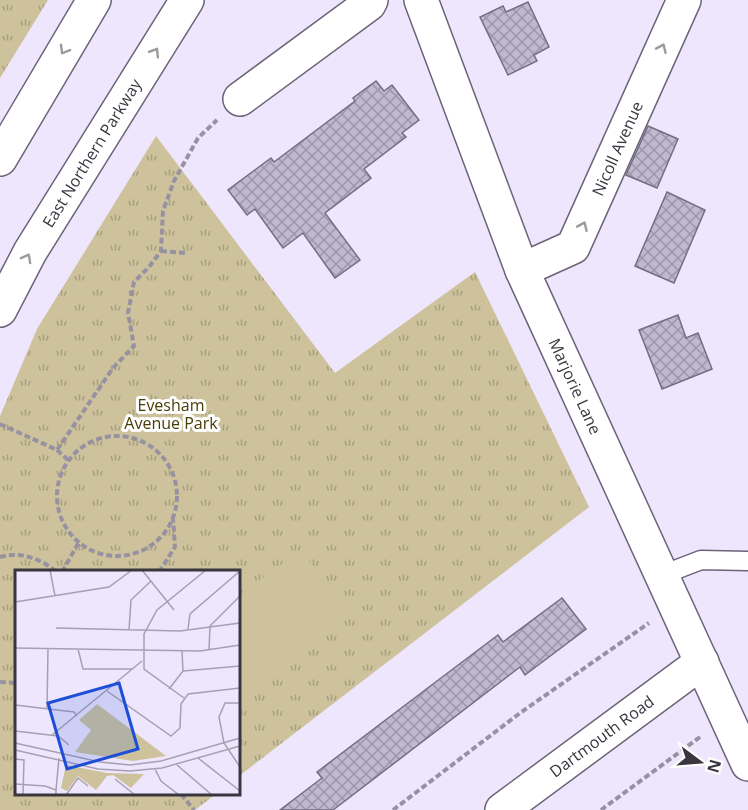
<svg xmlns="http://www.w3.org/2000/svg" width="748" height="810" font-family="'Open Sans',sans-serif">
  <style>
    .park { fill: url(#park-tufts) }
    .garden { fill: #cdc29b }
    .building { fill: url(#building-cross-hatch); stroke: #756e82; stroke-width: 1.5 }
    .lines { fill: none; stroke-linecap: round; stroke-linejoin: round }
    .service-casing { stroke: #6b6478; stroke-width: 21 }
    .minor-casing { stroke: #6b6478; stroke-width: 36 }
    .primary-casing { stroke: #6b6478; stroke-width: 36 }
    .path { stroke: #9792a2; stroke-width: 4; stroke-dasharray: 6 3; stroke-linecap: butt }
    .service { stroke: #fff; stroke-width: 18 }
    .minor { stroke: #fff; stroke-width: 33 }
    .primary { stroke: #fff; stroke-width: 33 }
    .oneway { stroke: #9c9a9f }
    .labels { text-anchor: middle; stroke-width: 6; stroke-linejoin: round; paint-order: stroke }
    .street-label { font-size: 16px; fill: #39363f; stroke: #fff }
    .park-label { font-size: 16px; fill: #483c06; stroke: #fff }
    .inset-road { fill: none; stroke: #a6a0b1; stroke-width: 1.5 }
    .view { fill: #1d4ed8; fill-opacity: 0.15; stroke: #1d4ed8; stroke-width: 3 }
    .inset-edge { fill: none; stroke: #39363f; stroke-width: 3 }
  </style>
  <defs>
    <pattern id="park-tufts" width="24" height="20" patternUnits="userSpaceOnUse" patternTransform="scale(1.5)"><rect width="24" height="20" fill="#cdc29b"/><path d="M3 7l-1-3M5 7V3M7 7l1-3M15 17l-1-3M17 17v-4M19 17l1-3" fill="none" stroke="#a79e80"/></pattern>
    <pattern id="building-cross-hatch" width="8" height="8" patternUnits="userSpaceOnUse" patternTransform="scale(1.5)"><rect width="8" height="8" fill="#bfb8ce"/><path d="M0 0l8 8M0 8l8-8" fill="none" stroke="#9c96a9"/></pattern>
  </defs>
  <rect width="100%" height="100%" fill="#eee6fd"/>
  <g class="park">
    <polygon points="0,0 48,0 0,78"/>
    <polygon points="156,136 335,373 475,272 589,507 239,776 238,572 16,572 16,794 216,794 195,810 0,810 0,416 37,329"/>
  </g>
  <polygon class="garden" points="301,550 347,615 239,694 239,595"/>
  <g class="building">
    <polygon points="528,2 549,47 534,55 537,61 508,75 480,17 503,6 506,12"/>
    <polygon points="376,81 384,91 392,85 419,120 402,133 406,137 364,169 371,178 325,213 360,260 335,278 303,233 283,248 255,209 247,215 228,190 271,158 274,162 355,101 353,98"/>
    <polygon points="648,126 678,139 657,188 626,175"/>
    <polygon points="667,192 705,210 674,283 635,266"/>
    <polygon points="678,315 686,338 698,333 712,369 662,389 639,330"/>
    <polygon points="562,598 586,629 525,675 520,667 333,810 280,810 322,778 317,772 437,681 498,635 503,642"/>
  </g>
  <g class="lines">
    <g class="service-casing">
      <polyline id="service" points="662,575 701,560 748,561"/>
    </g>
    <g class="minor-casing">
      <g id="minor">
        <path id="s1" d="M421 0 522 270 748 764"/>
        <polyline points="240,99 369,4 371,0"/>
        <path id="s2" d="M522 270 573 247 684 0"/>
        <path id="s3" d="M502 810 702 662"/>
      </g>
    </g>
    <g class="primary-casing">
      <g id="primary">
        <polyline points="0,159 94,0"/>
        <path id="s4" d="M0 310 30 252 187 0"/>
      </g>
    </g>
    <g class="path">
      <polyline points="161,251 186,253"/>
      <polyline points="0,424 57,450 113,368 134,346 128,313 134,282 149,267 161,251 163,211 174,181 198,138 217,120"/>
      <circle cx="117" cy="496" r="60"/>
      <polyline points="57,450 68,460"/>
      <path d="M0 557C21 551 41 559 57 572"/>
      <polyline points="62,572 79,542"/>
      <polyline points="159,572 175,547 173,518"/>
      <polyline points="0,682 16,683"/>
      <polyline points="181,794 194,810"/>
      <polyline points="393,810 520,713 649,623"/>
      <polyline points="601,810 700,737"/>
    </g>
    <use href="#service" class="service"/>
    <use href="#minor" class="minor"/>
    <use href="#primary" class="primary"/>
  </g>
  <defs><path id="oneway-chevron" d="M-2-3.5L2.5 0L-2 3.5" fill="none" stroke-width="1.6" stroke-linecap="round" stroke-linejoin="round" transform="scale(1.5)"/></defs>
  <g class="oneway">
    <use href="#oneway-chevron" transform="translate(662 48) rotate(-66)"/>
    <use href="#oneway-chevron" transform="translate(64 50) rotate(120)"/>
    <use href="#oneway-chevron" transform="translate(155 52) rotate(-58)"/>
    <use href="#oneway-chevron" transform="translate(583 226) rotate(-66)"/>
    <use href="#oneway-chevron" transform="translate(27 258) rotate(-62)"/>
  </g>
  <g class="labels">
    <g class="street-label">
      <text dy="6" stroke="none"><textPath href="#s2" startOffset="164">Nicoll Avenue</textPath></text>
      <text dy="6" stroke="none"><textPath href="#s4" startOffset="182">East Northern Parkway</textPath></text>
      <text dy="6" stroke="none"><textPath href="#s1" startOffset="416">Marjorie Lane</textPath></text>
      <text dy="6" stroke="none"><textPath href="#s3" startOffset="124">Dartmouth Road</textPath></text>
    </g>
    <g class="park-label">
      <text x="171" y="411">Evesham<tspan x="171" dy="18">Avenue Park</tspan></text>
    </g>
  </g>
  <g transform="translate(15 570)">
    <rect width="225" height="225" fill="#eee6fd"/>
    <path d="M82 134 151 186 118 191 60 182 76 160 64 150ZM51 195 92 203 129 204 116 218 98 205 92 206 81 220 63 206 52 221 46 218Z" fill="#cdc29b"/>
    <path class="inset-road" d="M35 0 40 26M127 0 159 40M0 32 94 17 117 0M41 58 165 61 225 53M173 59 175 44 225 1M114 60 116 30 136 11M0 78 185 81 225 75M63 79 68 99H117M194 80 195 56 225 26M168 101 225 96M154 119 168 101 167 81M92 121 156 166 165 158 166 134 173 124 225 118M169 128 129 99V64L142 40 191 0M225 133H210L204 147 209 173 225 197M0 135 59 142 62 146M32 139 33 79M0 161 43 166 54 175M37 165 127 91M0 173 85 192 115 195 146 191 225 168M0 180 83 199 115 201 147 198 225 176M183 188 225 221M0 189 9 190 8 225M162 195 197 225M140 199 146 211 164 225M100 209 120 225M0 214 30 216 41 220V225M41 220 44 188M51 225 63 208 73 216"/>
    <path class="view" d="M104 113 123 179 52 199 33 133Z"/>
    <rect width="225" height="225" class="inset-edge"/>
  </g>
  <g transform="translate(700 762) rotate(106)" stroke="#ffffff" stroke-width="4.5" paint-order="stroke">
  <path d="M0-4.5L10 22L0 15L-10 22Z" fill="#39363f"/>
  <text y="-9" font-size="16" font-weight="bold" text-anchor="middle" fill="#39363f">N</text>
  </g>
</svg>
